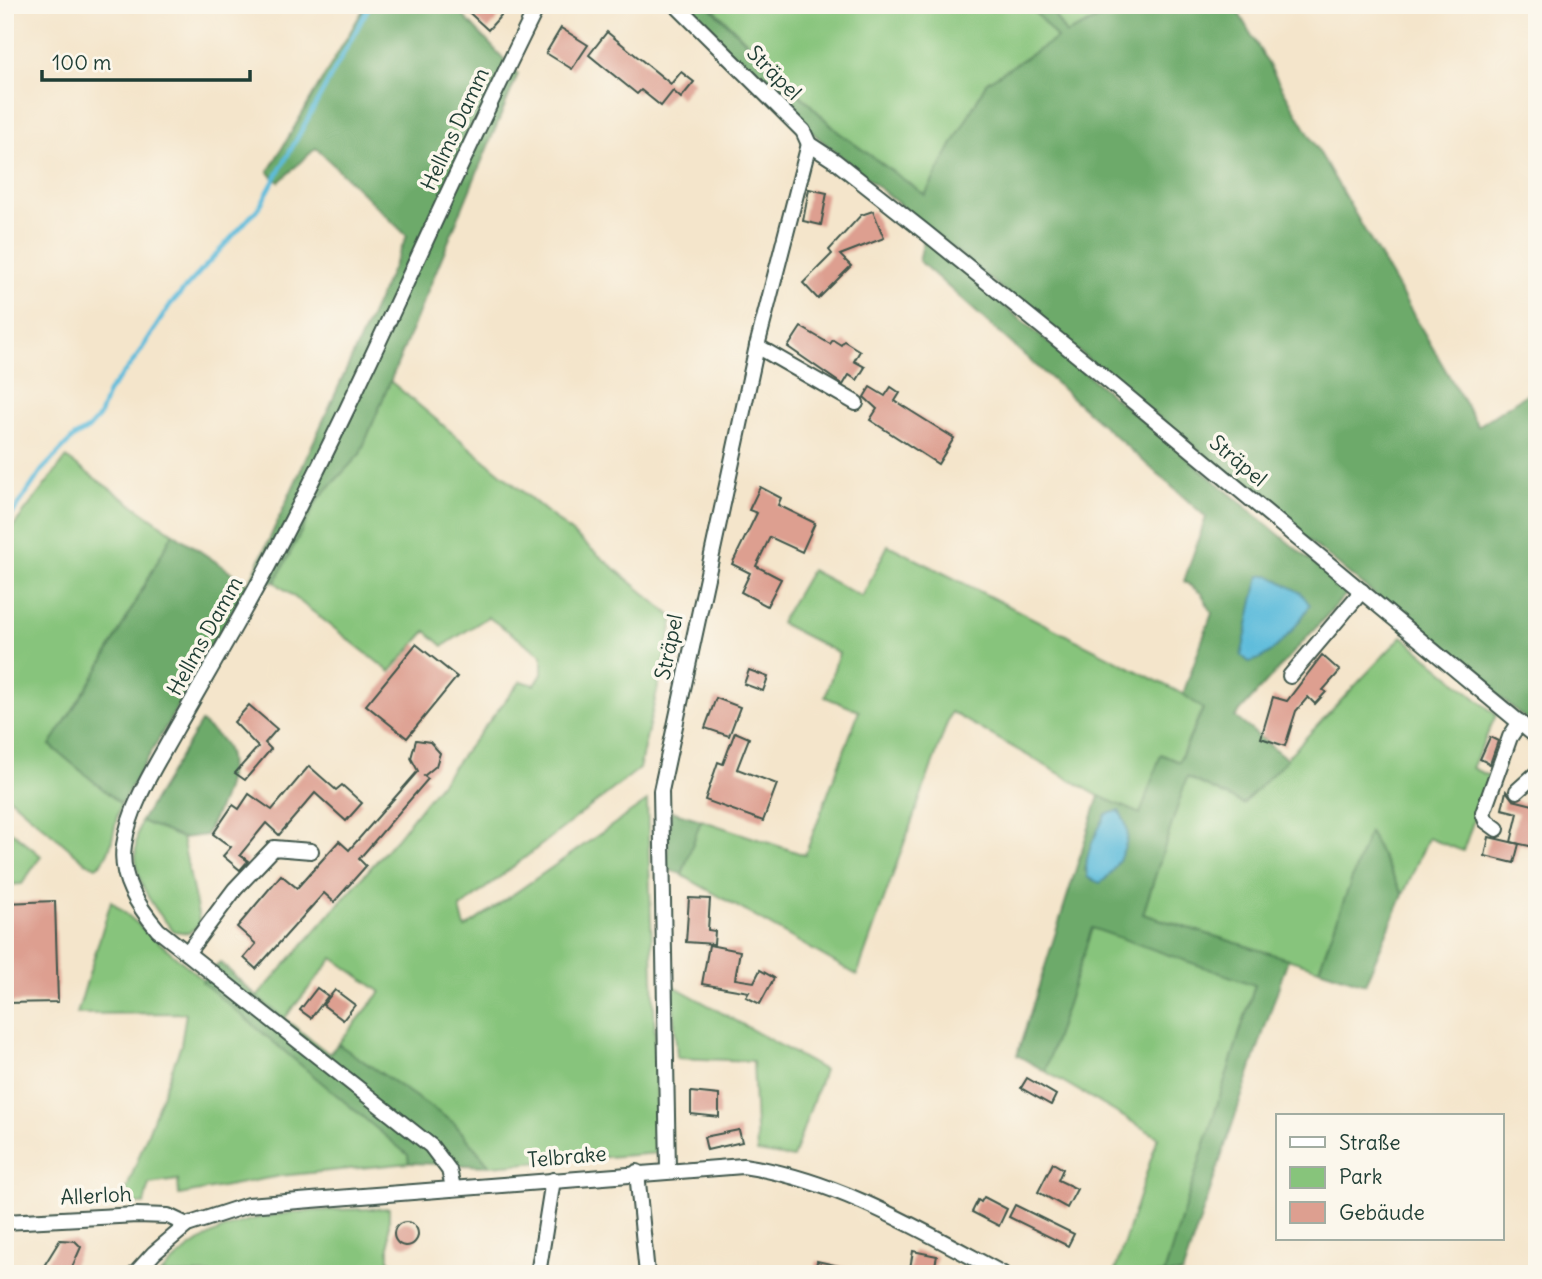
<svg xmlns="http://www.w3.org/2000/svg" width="1542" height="1279" font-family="Delius,sans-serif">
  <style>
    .green { fill: #87c47b; stroke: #538058; stroke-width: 2 }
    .forest { fill: #6daa6b; stroke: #467450; stroke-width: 2; fill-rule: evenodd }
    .water { fill: #5dbcdb; stroke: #3e7c88; stroke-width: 2 }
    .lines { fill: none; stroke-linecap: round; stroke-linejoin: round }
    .stream { stroke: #5dbcdb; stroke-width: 4.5 }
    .building { fill: #dd9f90 }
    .minor-casing { stroke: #3f564b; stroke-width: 18 }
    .minor { stroke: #fff; stroke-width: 14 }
    .labels { text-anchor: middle; stroke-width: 7; stroke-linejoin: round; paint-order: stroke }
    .street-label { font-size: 21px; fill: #1f3d34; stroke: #fbf7ec }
  </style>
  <rect width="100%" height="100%" fill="#fbf7ec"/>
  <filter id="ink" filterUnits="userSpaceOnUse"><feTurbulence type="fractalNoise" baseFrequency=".0143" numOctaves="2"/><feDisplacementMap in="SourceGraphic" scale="14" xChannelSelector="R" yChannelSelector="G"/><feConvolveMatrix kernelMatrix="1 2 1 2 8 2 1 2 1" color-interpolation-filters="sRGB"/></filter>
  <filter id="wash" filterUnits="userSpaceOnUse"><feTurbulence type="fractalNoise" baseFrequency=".00686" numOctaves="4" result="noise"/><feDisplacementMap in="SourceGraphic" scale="28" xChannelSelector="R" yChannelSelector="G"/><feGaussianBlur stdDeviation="1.57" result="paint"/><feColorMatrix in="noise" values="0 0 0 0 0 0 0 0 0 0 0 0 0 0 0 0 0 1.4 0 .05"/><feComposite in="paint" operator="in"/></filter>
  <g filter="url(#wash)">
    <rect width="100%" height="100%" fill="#f4e5cb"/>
    <g class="green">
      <polygon points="710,5 1029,5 1058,38 987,82 925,195 838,132"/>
      <polygon points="1048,5 1128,5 1066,34"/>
      <polygon points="390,381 674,618 639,769 460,908 465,928 647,801 659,1153 490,1166 454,1123 338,1044 381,992 333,958 284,1019 257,997 396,839 521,681 535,685 542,674 542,655 488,617 443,646 426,631 390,672 275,582 318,499 360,454"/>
      <path d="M66 458 173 533 99 669 50 745 121 804C113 823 114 857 96 867L85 862 5 794V537Z"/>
      <polygon points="888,545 1183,694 1203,708 1178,763 1161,755 1140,815 1099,796 951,712 857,975 682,875 701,820 805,855 859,711 825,697 839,653 780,623 811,570 862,597"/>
      <polygon points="1402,636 1496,715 1472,768 1489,776 1463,851 1428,838 1403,895 1369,833 1319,969 1143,914 1187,776 1243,804"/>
      <path d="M141 821 182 838 200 924 189 933 174 931C144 899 126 865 141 821Z"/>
      <polygon points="5,826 41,856 22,884 5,885"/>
      <polygon points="111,901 408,1155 409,1163 280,1176 179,1195 178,1180 149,1184 144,1204 121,1204 181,1045 186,1013 77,1014"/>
      <polygon points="1092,927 1255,985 1164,1274 1114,1274 1158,1137 1045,1071"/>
      <polygon points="672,985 824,1070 793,1158 757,1152 753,1061 677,1058"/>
      <path d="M389 1208V1262L433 1270 432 1274H161C224 1203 304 1213 389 1208Z"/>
    </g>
    <g class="forest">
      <polygon points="366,5 453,5 518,74 360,454 318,499 275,582 249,584 121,804 50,745 99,669 173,533 249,584 407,236 316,148 279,182 268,172"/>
      <polygon points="681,5 708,5 838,132 925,195 987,82 1057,38 1029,5 1048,5 1066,34 1128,5 1234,5 1478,426 1537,387 1537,728 816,136"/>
      <path d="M924 239 1348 592 1235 717 1287 759 1243 804 1187 777 1143 914 1288 959 1182 1274H1164L1255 985 1092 928 1045 1071 1017 1055 1099 796 1140 814 1161 754 1179 762 1203 709 1183 694 1212 613 1202 594 1184 581 1206 517 919 261ZM1256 597 1286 635 1271 651 1250 625ZM1106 814 1127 838 1118 856 1085 870 1093 843Z"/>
      <path d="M201 722C208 728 221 737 225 745 239 773 218 810 206 835L182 838 141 821Z"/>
      <polygon points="671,811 701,820 682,874 666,869"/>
      <polygon points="1369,832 1403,895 1365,984 1319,969"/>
      <polygon points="220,962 257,997 329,1054 338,1044 454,1123 490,1166 409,1163 408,1155 202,982"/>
    </g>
    <g class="water">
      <path d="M1269 575 1301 593 1310 605C1298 625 1273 658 1249 662L1241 655C1246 640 1255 583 1260 576Z"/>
      <path d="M1119 811C1124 819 1129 828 1127 839 1124 853 1112 876 1100 883L1088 878C1081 858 1097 833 1106 814Z"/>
    </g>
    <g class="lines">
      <polyline class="stream" points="5,525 42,470 74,437 88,429 99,417 108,392 136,358 170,305 260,206 370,5"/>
    </g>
    <g id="blocks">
      <g class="building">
        <polygon points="461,5 510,5 488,30"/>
        <polygon points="561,28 588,45 572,69 546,53"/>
        <polygon points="607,32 671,84 681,72 694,82 681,98 673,91 661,106 641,90 637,94 589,55"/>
        <polygon points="809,189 827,193 821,225 803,221"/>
        <polygon points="873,211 884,238 840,255 851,266 818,299 803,283 832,254 829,250 861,215"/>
        <polygon points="801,327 830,344 833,340 841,345 844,341 860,351 854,361 865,367 857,380 849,375 843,385 788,347"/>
        <polygon points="870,387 885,396 891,387 900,393 895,401 954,438 938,464 870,420 877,409 864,397"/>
        <polygon points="760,487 781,498 778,505 815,523 802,552 770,537 756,566 781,579 767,606 741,592 750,573 732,564 757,513 749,510"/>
        <polygon points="416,644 457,677 407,738 366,705"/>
        <polygon points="1322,655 1340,671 1323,690 1326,692 1315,704 1308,697 1296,711 1285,746 1261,738 1273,697 1287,701"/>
        <polygon points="749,670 768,677 763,691 744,684"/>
        <polygon points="716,698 740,707 729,736 705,728"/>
        <polygon points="249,705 277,729 265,743 271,749 245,780 235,773 258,747 234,722"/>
        <polygon points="735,732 749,738 737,769 777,784 763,821 705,800 718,762 723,764"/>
        <polygon points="1490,737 1498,741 1490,764 1480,759"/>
        <polygon points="416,740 430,742 440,753 436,766 424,776 428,779 359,859 366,866 334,902 324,893 256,969 244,958 256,944 237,927 281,875 297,888 339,841 349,850 418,771 411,758"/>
        <polygon points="309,766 336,790 342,785 362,803 346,821 315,793 279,835 266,823 240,855 248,861 240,870 223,856 231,847 213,834 233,805 239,809 249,794 272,810"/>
        <polygon points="1506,791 1513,800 1537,806 1534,847 1511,842 1518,813 1502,809"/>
        <polygon points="1489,837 1519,844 1514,863 1485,856"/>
        <polygon points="689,898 710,899 708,930 715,931 714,944 686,942"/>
        <polygon points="55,901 58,1002 5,1003 5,903"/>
        <polygon points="709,945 740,951 735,979 754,982 760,970 774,978 760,1004 746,997 749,992 702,984"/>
        <polygon points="317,988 328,996 311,1018 300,1010"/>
        <polygon points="335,990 355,1005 343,1020 323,1005"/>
        <polygon points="1027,1078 1056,1095 1051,1105 1021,1088"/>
        <polygon points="691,1092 719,1095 719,1117 691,1114"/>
        <polygon points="739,1130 742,1142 707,1150 704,1137"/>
        <polygon points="1053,1163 1063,1169 1058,1180 1077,1189 1067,1208 1038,1192"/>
        <polygon points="984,1197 1007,1209 999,1226 972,1212 978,1200 981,1202"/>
        <polygon points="1015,1205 1074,1234 1068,1246 1009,1217"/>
        <circle cx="406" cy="1234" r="12"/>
        <polygon points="60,1240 75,1241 81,1247 69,1274 53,1270 51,1273 42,1269"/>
        <polygon points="913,1251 937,1256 933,1274 909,1274"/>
        <polygon points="817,1261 853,1269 852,1274 815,1274"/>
      </g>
    </g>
  </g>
  <g filter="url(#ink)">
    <use href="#blocks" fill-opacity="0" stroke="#3f564b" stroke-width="2"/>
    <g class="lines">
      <g class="minor-casing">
        <g id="minor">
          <polyline points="676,5 803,131 809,144 835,161 925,232 1088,364 1537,737"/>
          <polyline points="757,346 856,403"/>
          <polyline points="1290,676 1362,591"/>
          <polyline points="1517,791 1537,773"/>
          <polyline points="1497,829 1486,821 1483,813 1510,737 1520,722"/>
          <polyline points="187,953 235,889 274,848 311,851"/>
          <polyline points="668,1169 661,791 757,346 809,144"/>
          <polyline points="637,1172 647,1274"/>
          <path d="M453 1187 449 1170 431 1146 158 930C138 906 119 878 124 845 130 804 156 765 176 729 206 676 238 622 267 568 365 384 444 192 538 5"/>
          <polyline points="5,1222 137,1215 168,1216 187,1225"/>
          <path d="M135 1274 154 1253 187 1225 248 1205 743 1166C836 1179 921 1230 1003 1274"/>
          <polyline points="538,1274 553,1180"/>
        </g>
      </g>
      <use href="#minor" class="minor"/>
    </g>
  </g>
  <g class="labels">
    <g class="street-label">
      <text transform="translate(774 73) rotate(45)" y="7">Sträpel</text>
      <text transform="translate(455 129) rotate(-65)" y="7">Hellms Damm</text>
      <text transform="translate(1238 461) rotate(40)" y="7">Sträpel</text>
      <text transform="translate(205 636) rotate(-61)" y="7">Hellms Damm</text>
      <text transform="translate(669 647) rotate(-78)" y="7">Sträpel</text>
      <text transform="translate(567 1157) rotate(-5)" y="7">Telbrake</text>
      <text transform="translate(96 1196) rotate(-3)" y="7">Allerloh</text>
    </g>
  </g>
  <rect width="1542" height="1279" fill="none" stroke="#fbf7ec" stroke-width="28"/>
  <rect x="1276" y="1114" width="228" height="126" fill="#fbf7ec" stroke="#a3ada2" stroke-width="2"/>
  <rect x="1290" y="1137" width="35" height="10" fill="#ffffff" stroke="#a3ada2" stroke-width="2"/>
  <text x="1339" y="1150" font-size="21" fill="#1f3d34">Straße</text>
  <rect x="1290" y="1167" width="35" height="21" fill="#87c47b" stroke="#a3ada2" stroke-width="2"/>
  <text x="1339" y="1184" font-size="21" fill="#1f3d34">Park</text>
  <rect x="1290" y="1202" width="35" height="21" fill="#dd9f90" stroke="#a3ada2" stroke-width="2"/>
  <text x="1339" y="1220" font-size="21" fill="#1f3d34">Gebäude</text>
  <path d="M42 70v10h208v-10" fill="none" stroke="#1f3d34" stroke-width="3.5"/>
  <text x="52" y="70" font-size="21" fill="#1f3d34" stroke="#fbf7ec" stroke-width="5" paint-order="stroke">100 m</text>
</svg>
